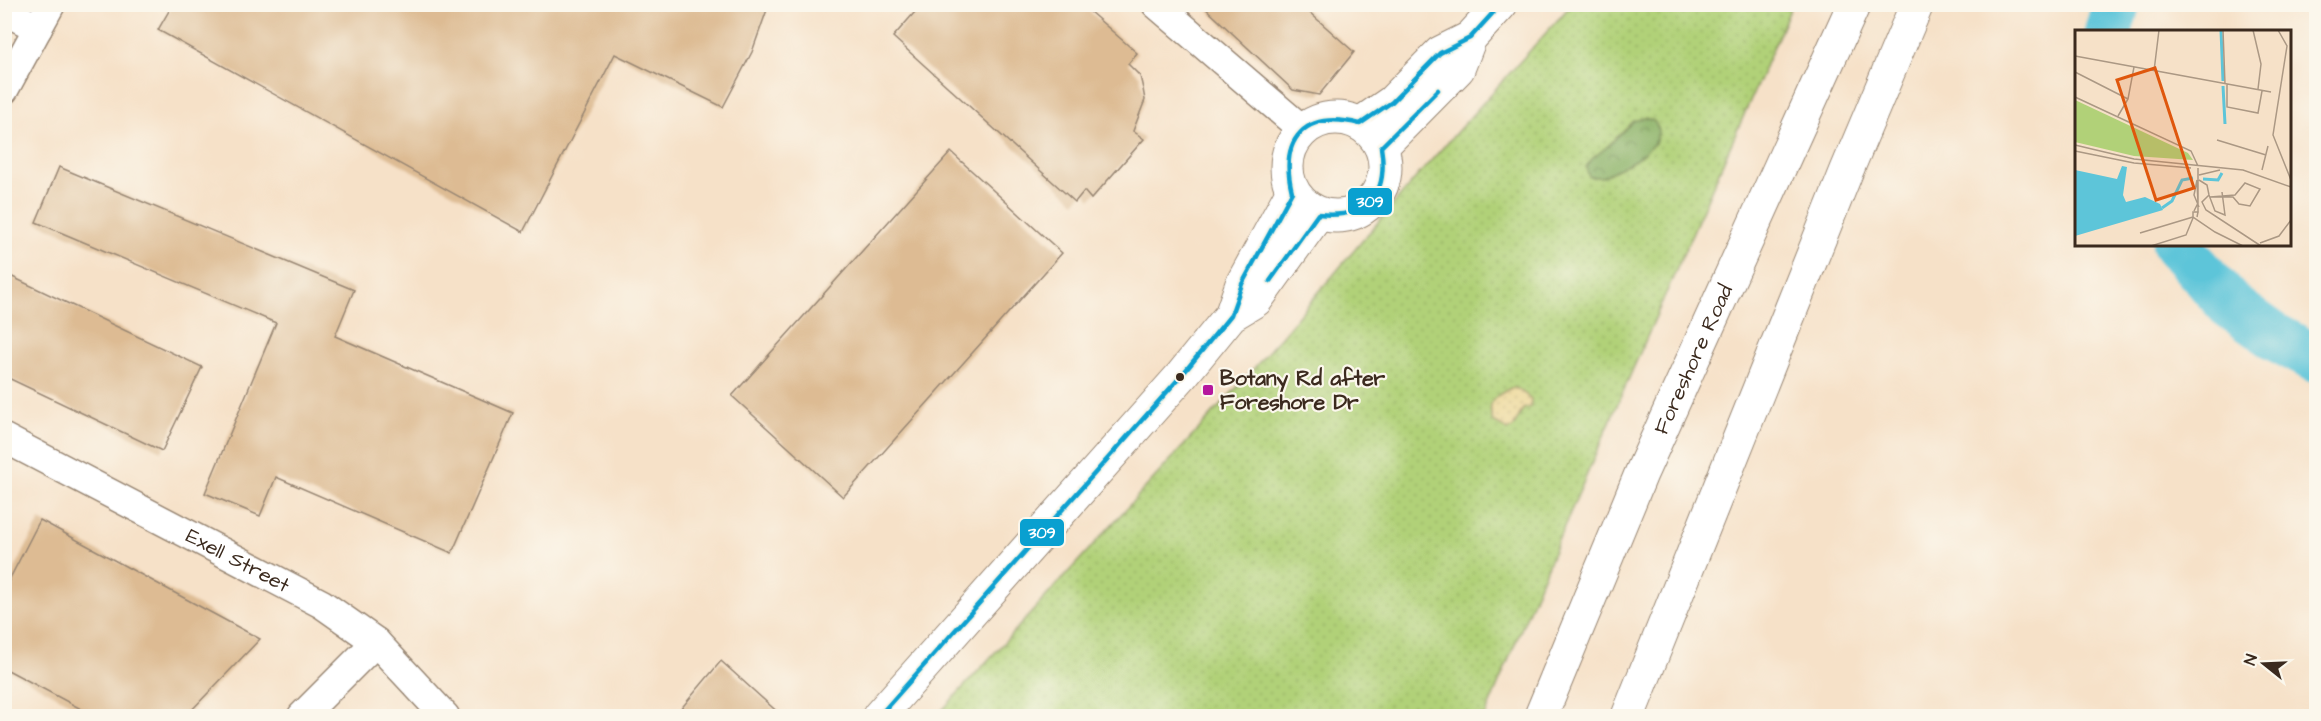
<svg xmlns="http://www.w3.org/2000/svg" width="2321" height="721" font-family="'Architects Daughter',sans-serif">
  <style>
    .grass { fill: url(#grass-dots); stroke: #767e4b; stroke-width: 1.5 }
    .forest { fill: url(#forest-crowns); stroke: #646e43; stroke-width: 1.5 }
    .sand { fill: url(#sand-dots); stroke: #94825e; stroke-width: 1.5 }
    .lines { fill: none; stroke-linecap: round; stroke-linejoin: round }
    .river { stroke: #5dc5d9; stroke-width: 48 }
    .building { fill: #ddbb93 }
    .minor-casing { stroke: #988673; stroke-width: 31 }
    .major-casing { stroke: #988673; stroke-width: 35 }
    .minor { stroke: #fff; stroke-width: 28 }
    .major { stroke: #fff; stroke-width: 33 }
    .bus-1-casing { stroke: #fbf7ec; stroke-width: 9 }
    .bus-1 { stroke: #09a0d0; stroke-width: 4.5 }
    .bus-dot { fill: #3b2a1e; stroke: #fbf7ec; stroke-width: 2 }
    .poi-dot { fill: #b5179e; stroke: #fbf7ec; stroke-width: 2 }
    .labels { text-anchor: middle; stroke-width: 4.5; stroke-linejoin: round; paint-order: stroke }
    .street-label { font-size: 21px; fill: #3b2a1e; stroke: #fbf7ec }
    .poi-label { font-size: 21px; font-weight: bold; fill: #3b2a1e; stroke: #fbf7ec; text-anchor: start }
    .inset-river { fill: none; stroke: #5dc5d9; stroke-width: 3 }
    .inset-road { fill: none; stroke: #ab9884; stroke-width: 1.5 }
    .view { fill: #df570d; fill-opacity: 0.15; stroke: #df570d; stroke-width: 3 }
    .inset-edge { fill: none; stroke: #3b2a1e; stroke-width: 3 }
    .line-badge { stroke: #fbf7ec; stroke-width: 2 }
    .badge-label { font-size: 16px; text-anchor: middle; font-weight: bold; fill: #fff }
  </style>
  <defs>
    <pattern id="grass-dots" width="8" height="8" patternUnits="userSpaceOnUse" patternTransform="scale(1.5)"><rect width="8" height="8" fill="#b1d178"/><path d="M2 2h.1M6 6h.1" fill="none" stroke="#99b467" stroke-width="1.8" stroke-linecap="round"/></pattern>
    <pattern id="forest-crowns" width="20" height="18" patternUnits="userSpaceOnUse" patternTransform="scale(1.5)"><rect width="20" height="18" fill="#8cb368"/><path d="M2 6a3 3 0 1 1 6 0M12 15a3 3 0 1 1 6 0" fill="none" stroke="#749255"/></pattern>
    <pattern id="sand-dots" width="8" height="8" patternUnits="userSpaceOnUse" patternTransform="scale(1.5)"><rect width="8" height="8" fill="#eeda9e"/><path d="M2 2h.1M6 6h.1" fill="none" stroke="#cdbb88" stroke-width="1.8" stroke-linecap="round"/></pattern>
  </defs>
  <rect width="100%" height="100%" fill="#fbf7ec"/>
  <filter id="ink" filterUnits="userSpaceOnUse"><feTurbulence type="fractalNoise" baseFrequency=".0167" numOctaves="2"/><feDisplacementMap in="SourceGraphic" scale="12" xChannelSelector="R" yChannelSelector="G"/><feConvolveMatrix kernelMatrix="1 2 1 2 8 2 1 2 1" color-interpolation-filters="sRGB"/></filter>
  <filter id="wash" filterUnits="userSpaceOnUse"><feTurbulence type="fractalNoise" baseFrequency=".008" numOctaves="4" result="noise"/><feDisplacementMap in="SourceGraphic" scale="24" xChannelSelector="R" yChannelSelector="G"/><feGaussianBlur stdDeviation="1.35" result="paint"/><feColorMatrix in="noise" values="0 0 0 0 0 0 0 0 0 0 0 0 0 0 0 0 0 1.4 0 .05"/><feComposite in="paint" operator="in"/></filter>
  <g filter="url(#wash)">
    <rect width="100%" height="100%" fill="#f6e1c8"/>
    <polygon class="grass" points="1571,5 1792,5 1560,536 1485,716 937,716 1250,373 1419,174"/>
    <polygon class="forest" points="1645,118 1654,121 1659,130 1655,143 1635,160 1602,177 1589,177 1586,167 1592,159 1609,145 1633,121"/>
    <path class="sand" d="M1511 388 1518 389 1531 399 1530 407 1523 409 1513 428 1508 430 1493 422C1486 402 1493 397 1511 388Z"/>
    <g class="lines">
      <g class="river">
        <polyline points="2108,32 2116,4"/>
        <polyline points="2176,244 2230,305 2275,337 2316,359"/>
      </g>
    </g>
    <g id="blocks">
      <g class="building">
        <polygon points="173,4 769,4 752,52 723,107 615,54 523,232 158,30"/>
        <polygon points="922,4 1081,4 1137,53 1128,64 1140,76 1143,89 1145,100 1133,131 1144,139 1091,199 1084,191 1075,202 893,37"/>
        <polygon points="1201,4 1300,4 1354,52 1319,95 1293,90"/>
        <polygon points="951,152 1062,253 843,497 732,396"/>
        <polygon points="59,167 354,290 335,336 513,413 452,553 276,477 260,516 205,493 276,323 36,222"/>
        <polygon points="4,273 202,367 162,451 4,376"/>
        <polygon points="40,520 260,639 185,717 96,717 4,668 4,590"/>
        <polygon points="721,661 783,717 674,717"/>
      </g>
    </g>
  </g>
  <g filter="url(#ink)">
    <use href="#blocks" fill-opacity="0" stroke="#988673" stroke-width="1.5"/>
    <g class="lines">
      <g class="minor-casing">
        <g id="minor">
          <polyline points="1156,4 1303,130"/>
          <polyline points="4,11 38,28"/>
          <polyline points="4,90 51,4"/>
          <path id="s1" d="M4 438 322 604 376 642 445 716"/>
          <polyline points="302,716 376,642"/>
        </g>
      </g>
      <g class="major-casing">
        <g id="major">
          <circle cx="1336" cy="167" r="49"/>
          <polyline points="1360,124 1392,102 1440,53 1470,38"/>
          <polyline points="1381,147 1458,69 1470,38 1501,4"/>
          <polyline points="1233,310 1242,284 1292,192"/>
          <polyline points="879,716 1182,375 1231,315 1256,300 1318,214"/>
          <path id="s2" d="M1541 716 1641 474 1854 4"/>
          <polyline points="1628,716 1847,170 1917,4"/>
        </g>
      </g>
      <use href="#minor" class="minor"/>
      <use href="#major" class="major"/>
      <g class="bus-1-casing">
        <g id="bus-1">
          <path d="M1270 281 1318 214C1367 219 1389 196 1381 147L1438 90"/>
          <path d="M879 716 1182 375 1231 315 1242 284 1292 192C1279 138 1305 110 1360 124L1392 102 1440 53 1470 38 1501 4"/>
        </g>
      </g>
      <use href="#bus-1" class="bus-1"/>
    </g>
  </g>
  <circle class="bus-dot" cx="1180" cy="377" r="5"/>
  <rect class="poi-dot" x="1202" y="384" width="12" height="12" rx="3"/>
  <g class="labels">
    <g class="street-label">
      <text dy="7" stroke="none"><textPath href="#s2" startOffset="388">Foreshore Road</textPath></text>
      <text dy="7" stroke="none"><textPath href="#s1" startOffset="264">Exell Street</textPath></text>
    </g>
    <g class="poi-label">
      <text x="1220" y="385">Botany Rd after<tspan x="1220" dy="24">Foreshore Dr</tspan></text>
    </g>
  </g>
  <g transform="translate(2075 30)">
    <rect width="216" height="216" fill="#f6e1c8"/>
    <path d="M0 70 113 123 118 130 59 126 0 112Z" fill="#b1d178"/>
    <path d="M47 136 52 137 48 165 51 172 70 167 85 174 88 180 0 206V140L42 149Z" fill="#5dc5d9"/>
    <path class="inset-river" d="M146 0 148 51M148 56 150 94M128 149 143 150 147 143M87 178 97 171 107 150 118 148"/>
    <path class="inset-road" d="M148 0 150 54M178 0 186 34 183 59M203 0 212 16 198 105 216 150M0 26 196 62M79 41 84 0M0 42 53 69M152 54V77L183 83 187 61M0 67 116 121 123 136M43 86 53 69 59 37M142 110 191 125M0 115 59 129 168 140 216 157M0 121 59 133 116 138M123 138V183M187 140 193 116M124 145 145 140M122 150 119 165 124 177M124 150 132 155 134 165M170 153 185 159 175 176 164 174 158 167H135L160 165ZM147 162 150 185 140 181 134 165 127 172 131 180 186 216M119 181 123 173 122 152M122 187 123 182H118V187L140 202 168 216M65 203 118 187M185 213 204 206 216 190M76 216 111 205 118 188"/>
    <path class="view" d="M80 38 119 158 81 170 42 50Z"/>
    <rect width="216" height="216" class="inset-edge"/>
  </g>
  <g class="line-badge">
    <rect x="1347" y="187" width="46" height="29" rx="6" fill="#09a0d0"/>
    <rect x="1019" y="518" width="46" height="29" rx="6" fill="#09a0d0"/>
  </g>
  <g class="badge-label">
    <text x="1370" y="207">309</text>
    <text x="1042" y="538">309</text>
  </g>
  <rect width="2321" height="721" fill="none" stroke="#fbf7ec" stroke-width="24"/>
  <g transform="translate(2264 664) rotate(288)" stroke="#fbf7ec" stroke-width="4.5" paint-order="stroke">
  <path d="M0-4.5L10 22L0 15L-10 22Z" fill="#3b2a1e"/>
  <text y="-9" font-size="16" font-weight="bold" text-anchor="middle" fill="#3b2a1e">N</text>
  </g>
</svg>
